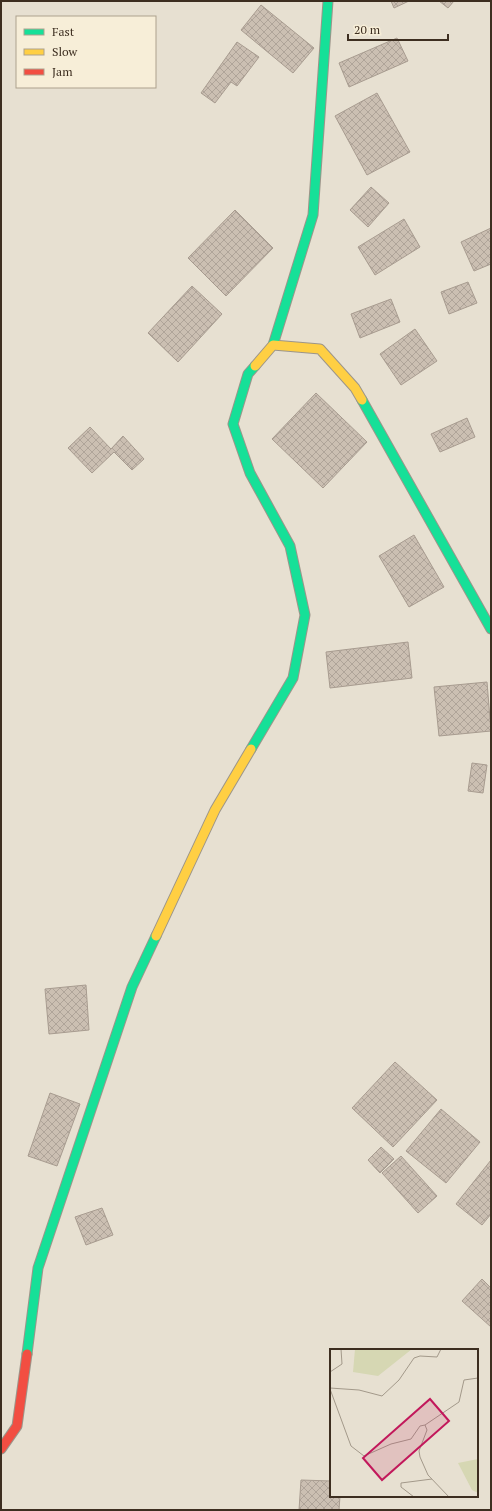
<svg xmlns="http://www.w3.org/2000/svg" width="492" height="1511" font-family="'PT Serif',serif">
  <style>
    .building { fill: url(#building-cross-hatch); stroke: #a89c90 }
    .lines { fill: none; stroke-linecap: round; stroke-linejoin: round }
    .fast-casing { stroke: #9c958a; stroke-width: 11 }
    .slow-casing { stroke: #9c958a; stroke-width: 11 }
    .jam-casing { stroke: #9c958a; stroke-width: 11 }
    .fast { stroke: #16e098; stroke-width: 9 }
    .slow { stroke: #ffcf43; stroke-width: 9 }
    .jam { stroke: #f24e42; stroke-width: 9 }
    .inset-road { fill: none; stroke: #a3998a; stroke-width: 1 }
    .view { fill: #c2185b; fill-opacity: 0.15; stroke: #c2185b; stroke-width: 2 }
    .inset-edge { fill: none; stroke: #3d2e20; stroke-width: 2 }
  </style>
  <defs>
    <pattern id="building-cross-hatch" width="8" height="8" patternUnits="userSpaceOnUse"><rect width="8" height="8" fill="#cbbfb2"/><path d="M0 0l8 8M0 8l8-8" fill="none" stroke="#afa499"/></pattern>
  </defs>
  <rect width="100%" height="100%" fill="#e7e0d1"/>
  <g class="building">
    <polygon points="391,1 409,1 394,8"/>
    <polygon points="439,1 454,1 448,8"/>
    <polygon points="261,5 314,48 293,73 241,30"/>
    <polygon points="397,38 408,61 349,87 339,63"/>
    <polygon points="237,42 259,57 237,86 231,82 215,103 201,93"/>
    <polygon points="377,93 410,152 367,175 335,116"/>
    <polygon points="371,187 389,203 368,227 350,210"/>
    <polygon points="235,210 273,248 226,296 188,258"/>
    <polygon points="404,219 420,247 375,275 358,247"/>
    <polygon points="491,228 491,264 474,271 461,242"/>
    <polygon points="468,282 477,303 449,314 441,292"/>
    <polygon points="192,286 222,314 178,362 148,333"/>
    <polygon points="391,299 400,322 360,338 351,314"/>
    <polygon points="415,329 437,361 401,385 380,354"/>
    <polygon points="316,393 367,442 323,488 272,439"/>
    <polygon points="467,418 475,437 440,452 431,434"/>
    <polygon points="90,427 111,449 123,436 144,459 132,470 114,452 92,473 68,448"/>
    <polygon points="414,535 444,587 409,607 379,556"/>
    <polygon points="408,642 412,678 330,688 326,652"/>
    <polygon points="487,682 491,731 439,736 434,687"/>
    <polygon points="472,763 487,765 483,793 468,791"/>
    <polygon points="86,985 89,1030 49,1034 45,989"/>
    <polygon points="395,1062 437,1100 393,1147 352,1108"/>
    <polygon points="50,1093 80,1104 57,1166 28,1156"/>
    <polygon points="441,1109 480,1142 446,1183 406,1151"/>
    <polygon points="381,1147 394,1159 380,1173 368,1160"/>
    <polygon points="401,1156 437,1196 418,1213 382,1173"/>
    <polygon points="491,1160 491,1214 482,1225 456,1204"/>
    <polygon points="102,1208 113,1235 86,1245 75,1217"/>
    <polygon points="482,1279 491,1288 491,1327 462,1301"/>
    <polygon points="301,1480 331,1481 331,1496 340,1496 339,1510 299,1510"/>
  </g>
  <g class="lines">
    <g class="fast-casing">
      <g id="fast">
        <polyline points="273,345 313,215 328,1"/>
        <polyline points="362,400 491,629"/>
        <polyline points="251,749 293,678 305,615 290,546 250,473 233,424 248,374 255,366"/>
        <polyline points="27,1354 38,1268 132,987 156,936"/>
      </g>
    </g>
    <g class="slow-casing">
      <g id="slow">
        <polyline points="255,366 273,345 320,349 355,388 362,400"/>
        <polyline points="156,936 215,810 251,749"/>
      </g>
    </g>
    <g class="jam-casing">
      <polyline id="jam" points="1,1449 17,1426 27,1354"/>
    </g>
    <use href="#fast" class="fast"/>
    <use href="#slow" class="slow"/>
    <use href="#jam" class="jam"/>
  </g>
  <g transform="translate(330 1349)">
    <rect width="148" height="148" fill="#e7e0d1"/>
    <path d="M25 0H82L48 27 23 23ZM148 110V144L142 141 128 114Z" fill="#d6d7b3"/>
    <path class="inset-road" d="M0 23 12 15 11 0M0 39 29 41 52 47 69 31 84 9 90 7 107 8 111 0M0 40 21 97 34 107 61 95 81 90 90 77 95 76 97 81 89 102 90 108 98 126 119 148M95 76 129 53 134 31 148 29M84 148 71 138V134L102 130"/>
    <path class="view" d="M100 50 119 72 52 131 33 109Z"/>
    <rect width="148" height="148" class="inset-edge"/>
  </g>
  <rect width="492" height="1511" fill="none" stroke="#3d2e20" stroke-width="4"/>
  <rect x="16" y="16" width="140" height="72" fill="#f7eed8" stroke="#ada18e"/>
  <rect x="24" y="29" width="20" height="6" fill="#16e098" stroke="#ada18e"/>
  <text x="52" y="36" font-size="12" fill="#3d2e20">Fast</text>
  <rect x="24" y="49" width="20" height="6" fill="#ffcf43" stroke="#ada18e"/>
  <text x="52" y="56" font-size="12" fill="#3d2e20">Slow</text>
  <rect x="24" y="69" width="20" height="6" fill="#f24e42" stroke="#ada18e"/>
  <text x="52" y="76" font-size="12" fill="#3d2e20">Jam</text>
  <path d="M348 34v6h100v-6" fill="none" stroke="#3d2e20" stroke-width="2"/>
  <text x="354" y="34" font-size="12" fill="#3d2e20" stroke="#f7eed8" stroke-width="3" paint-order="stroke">20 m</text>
</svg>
